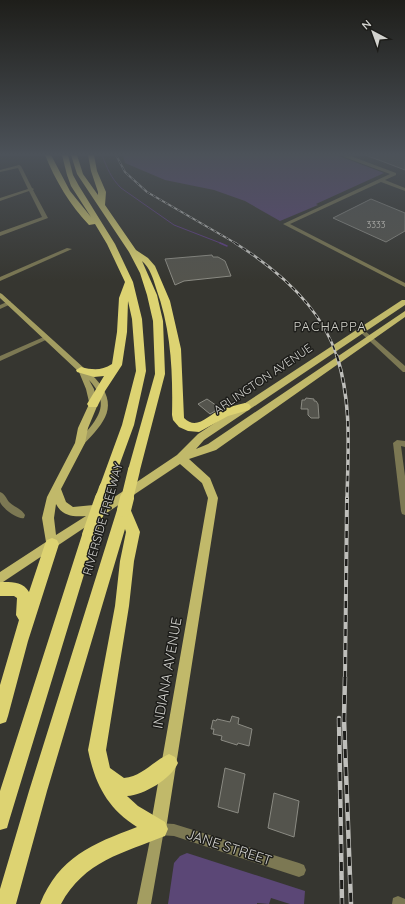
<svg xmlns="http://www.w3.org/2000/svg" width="405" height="904" font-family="Quicksand,sans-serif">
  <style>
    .green { fill: #5b4776 }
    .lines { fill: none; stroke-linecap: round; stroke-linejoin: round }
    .stream-far1 { stroke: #5e3d85; stroke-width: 1 }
    .stream { stroke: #5e3d85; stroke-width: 1.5 }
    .building { fill: #54544d; stroke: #8b8b83 }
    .minor { fill: #7c7853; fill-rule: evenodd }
    .tertiary { fill: #7c7853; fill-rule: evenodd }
    .secondary { fill: #a39d61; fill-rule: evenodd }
    .primary { fill: #c1b96a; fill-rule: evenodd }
    .motorway { fill: #ddd372; fill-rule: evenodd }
    .rail-far4-casing { stroke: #bfbfbb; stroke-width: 2 }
    .rail-far3-casing { stroke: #bfbfbb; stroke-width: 2.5 }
    .rail-far2-casing { stroke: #bfbfbb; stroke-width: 3.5 }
    .rail-far1-casing { stroke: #bfbfbb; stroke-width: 4 }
    .rail-casing { stroke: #bfbfbb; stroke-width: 4.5 }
    .rail-far4 { stroke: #1d1d1a; stroke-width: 1; stroke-dasharray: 3.5; stroke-linecap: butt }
    .rail-far3 { stroke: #1d1d1a; stroke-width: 1.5; stroke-dasharray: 4.5; stroke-linecap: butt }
    .rail-far2 { stroke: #1d1d1a; stroke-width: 2; stroke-dasharray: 5.5; stroke-linecap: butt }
    .rail-far1 { stroke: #1d1d1a; stroke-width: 2.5; stroke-dasharray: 7; stroke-linecap: butt }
    .rail { stroke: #1d1d1a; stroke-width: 3; stroke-dasharray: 9; stroke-linecap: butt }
    .motorway-bridge-far1 { stroke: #ddd372; stroke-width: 12 }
    .motorway-bridge { stroke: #ddd372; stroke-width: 14 }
    .labels { text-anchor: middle; stroke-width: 3; stroke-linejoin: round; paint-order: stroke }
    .far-number-label { font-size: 9px; fill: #b2b2ae }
    .street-label { font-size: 12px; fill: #d2d2ce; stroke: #1d1d1a }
    .neighbourhood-label { font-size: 13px; letter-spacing: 1px; fill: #d3d3cb; stroke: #1d1d1a }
    .near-street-label { font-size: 14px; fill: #d2d2ce; stroke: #1d1d1a }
  </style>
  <rect width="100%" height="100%" fill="#363630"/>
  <g class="green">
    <polygon points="123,155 341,155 339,156 384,173 316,204 318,205 280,221 245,201 214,190 165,180 125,163"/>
    <polygon points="187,853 305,891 304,904 290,904 271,898 269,904 257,903 257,904 168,904 174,863 180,856"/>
  </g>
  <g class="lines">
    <path class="stream-far1" d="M102 155C107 168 111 178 121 188L174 225 223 244"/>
    <polyline class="stream" points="220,243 227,246"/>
  </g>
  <g class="building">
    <polygon points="365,155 405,155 405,170 384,162"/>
    <polygon points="371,199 405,213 405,231 386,242 333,218"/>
    <polygon points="212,255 213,257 218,257 225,261 231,276 184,281 175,285 165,259"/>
    <polygon points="306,398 314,399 314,401 316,401 318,404 319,418 311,418 308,415 308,409 301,409 302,400 305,400"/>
    <polygon points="207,399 220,408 210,414 198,404"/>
    <polygon points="232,716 239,718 238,724 252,729 249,746 238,743 237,745 221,740 222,736 213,734 214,729 211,729 213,720 216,721 217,719 230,722"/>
    <polygon points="225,768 245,774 238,813 218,807"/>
    <polygon points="274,793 299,801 294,837 268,828"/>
  </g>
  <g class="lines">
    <g class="minor">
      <polygon points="344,155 348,155 396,173 396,175 385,180 405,188 405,191 381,182 290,224 405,283 405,287 283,224 390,174 344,157"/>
      <polygon points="19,165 21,166 32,188 34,189 33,190 48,218 0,236 0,232 42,217 29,191 0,201 0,198 28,189 18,168 0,172 0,170"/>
      <polygon points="67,248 72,249 0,281 0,277"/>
      <polygon points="46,336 48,337 48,339 0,361 0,356"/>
      <polygon points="397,440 405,441 405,447 401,446 405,476 405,515 402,514 401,511 393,443"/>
      <path d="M0 492C5 494 6 498 9 502 14 507 22 509 25 515L24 518C18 520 2 508 0 502 0 499 0 494 0 492Z"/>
      <polygon points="158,823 174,824 299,863 304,865 306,870 304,875 299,877 174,836 158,835 154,833 152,829 154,825"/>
      <polygon points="398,896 405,899 405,904 392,904 393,898"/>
    </g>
    <g class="tertiary">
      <polygon points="9,301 11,302 11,304 0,309 0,305"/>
      <polygon points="362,329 364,330 405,366 405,372 403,372 360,332 360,330"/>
    </g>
    <g class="secondary">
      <path d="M0 293 2 294 95 378C120 406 105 422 83 445H77L76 443C79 438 83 435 87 431 103 413 107 399 89 380L94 389 97 404 93 407 90 406 86 389 79 372 0 298Z"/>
      <polygon points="158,824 163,825 164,830 151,904 137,904 152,830 153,825"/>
    </g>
    <path class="primary" d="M402 300H405V305L204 440 196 449 208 444 405 311V317L216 450 189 459 210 478 218 498 166 829 164 835 158 837 152 835 150 829 208 498 202 483 180 464 0 584V572L46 542 42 518 47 497 75 443 78 428 90 402H96L98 404 88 428 85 443 61 489 66 502 73 507 104 504 177 455 198 434ZM56 504C62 516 73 517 86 516L56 535 54 518Z"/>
    <g class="motorway">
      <path d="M45 155H51L70 191 91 217 71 186 67 175 62 155H68L73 175 79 186 115 244 133 282 142 319 146 371 134 425 111 488 109 492 105 493 101 492 99 488 122 425 136 371 132 319 128 301 127 332 122 365 105 391 97 407H89L87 404 104 376 94 377 77 372 76 370 81 367C93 370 101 371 112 364L117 332 119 298 125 282 107 244 95 224 89 225C70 205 55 180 45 155Z"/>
      <path d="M71 155H77L83 174 98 195V192L91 171 88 155H94L97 171 106 192 105 205 136 250 148 258 155 266 170 301 181 349 184 418C197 431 208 415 220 410 228 407 237 405 245 403L249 404 251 407 249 410 228 416 199 432 188 431 179 427 173 420 172 415C173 371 171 329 156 288 153 278 150 268 142 261L157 295 163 321 165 374 140 470 138 473 134 475 130 473 128 470 155 374 153 321 147 295 140 273 129 252 77 174Z"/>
      <path d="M124 505 129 506 140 532 134 561 129 606 106 750 110 768 124 778C143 776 153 761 169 754L175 757 178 763C171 779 144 795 127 796L138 806 165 822 168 829 165 836C123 853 84 861 61 904H40C59 857 92 844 137 827 107 808 95 784 88 750L115 606 120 561 126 532 125 529 47 791 16 904H0V889L29 791 117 510 119 506Z"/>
      <polygon points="89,529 94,531 96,535 9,821 7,828 0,830 0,791 82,535 84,531"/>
      <path d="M52 538 57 540 59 544 28 641 8 716 6 722 0 724V685L19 620 16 615 17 598 14 596H0V582C10 582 23 581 29 592L45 544 47 540Z"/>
    </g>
    <g class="rail-far4-casing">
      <polyline id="rail-far4" points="116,155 125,172 147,192 237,244"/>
    </g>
    <g class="rail-far3-casing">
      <path id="rail-far3" d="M235 243C278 270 322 308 337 357"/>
    </g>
    <g class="rail-far2-casing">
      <path id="rail-far2" d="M337 356C352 404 348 450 347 499"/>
    </g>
    <g class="rail-far1-casing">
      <polyline id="rail-far1" points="345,678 347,498"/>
    </g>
    <g class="rail-casing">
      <g id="rail">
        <polyline points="345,677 344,719 351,904"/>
        <polyline points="339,718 342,904"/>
      </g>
    </g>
    <use href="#rail-far4" class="rail-far4"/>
    <use href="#rail-far3" class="rail-far3"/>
    <use href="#rail-far2" class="rail-far2"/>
    <use href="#rail-far1" class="rail-far1"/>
    <use href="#rail" class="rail"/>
    <g class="motorway-bridge-far1">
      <polyline points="101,499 105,488"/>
      <polyline points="127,499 134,470"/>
    </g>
    <g class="motorway-bridge">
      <polyline points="124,510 127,498"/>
      <polyline points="89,535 102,498"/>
    </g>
  </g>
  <linearGradient id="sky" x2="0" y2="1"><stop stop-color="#1e1e1a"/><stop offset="0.55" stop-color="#4c5259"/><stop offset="1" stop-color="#4c5259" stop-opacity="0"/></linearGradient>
  <rect width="405" height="281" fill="url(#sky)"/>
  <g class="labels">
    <g class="far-number-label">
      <text x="376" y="228">3333</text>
    </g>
    <g class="street-label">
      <text transform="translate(263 379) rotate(-34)" y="4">ARLINGTON AVENUE</text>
      <text transform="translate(103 519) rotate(-74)" y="4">RIVERSIDE FREEWAY</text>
    </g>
    <g class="neighbourhood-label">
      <text x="330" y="331">PACHAPPA</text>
    </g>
    <g class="near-street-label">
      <text transform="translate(167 673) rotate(-80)" y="5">INDIANA AVENUE</text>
      <text transform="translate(229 847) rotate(18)" y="5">JANE STREET</text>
    </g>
  </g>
  <g transform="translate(373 32) rotate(319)" stroke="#1d1d1a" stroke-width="3" paint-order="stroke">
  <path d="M0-3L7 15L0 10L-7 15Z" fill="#d2d2ce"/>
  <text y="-6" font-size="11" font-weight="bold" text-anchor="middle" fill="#d2d2ce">N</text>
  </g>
</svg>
